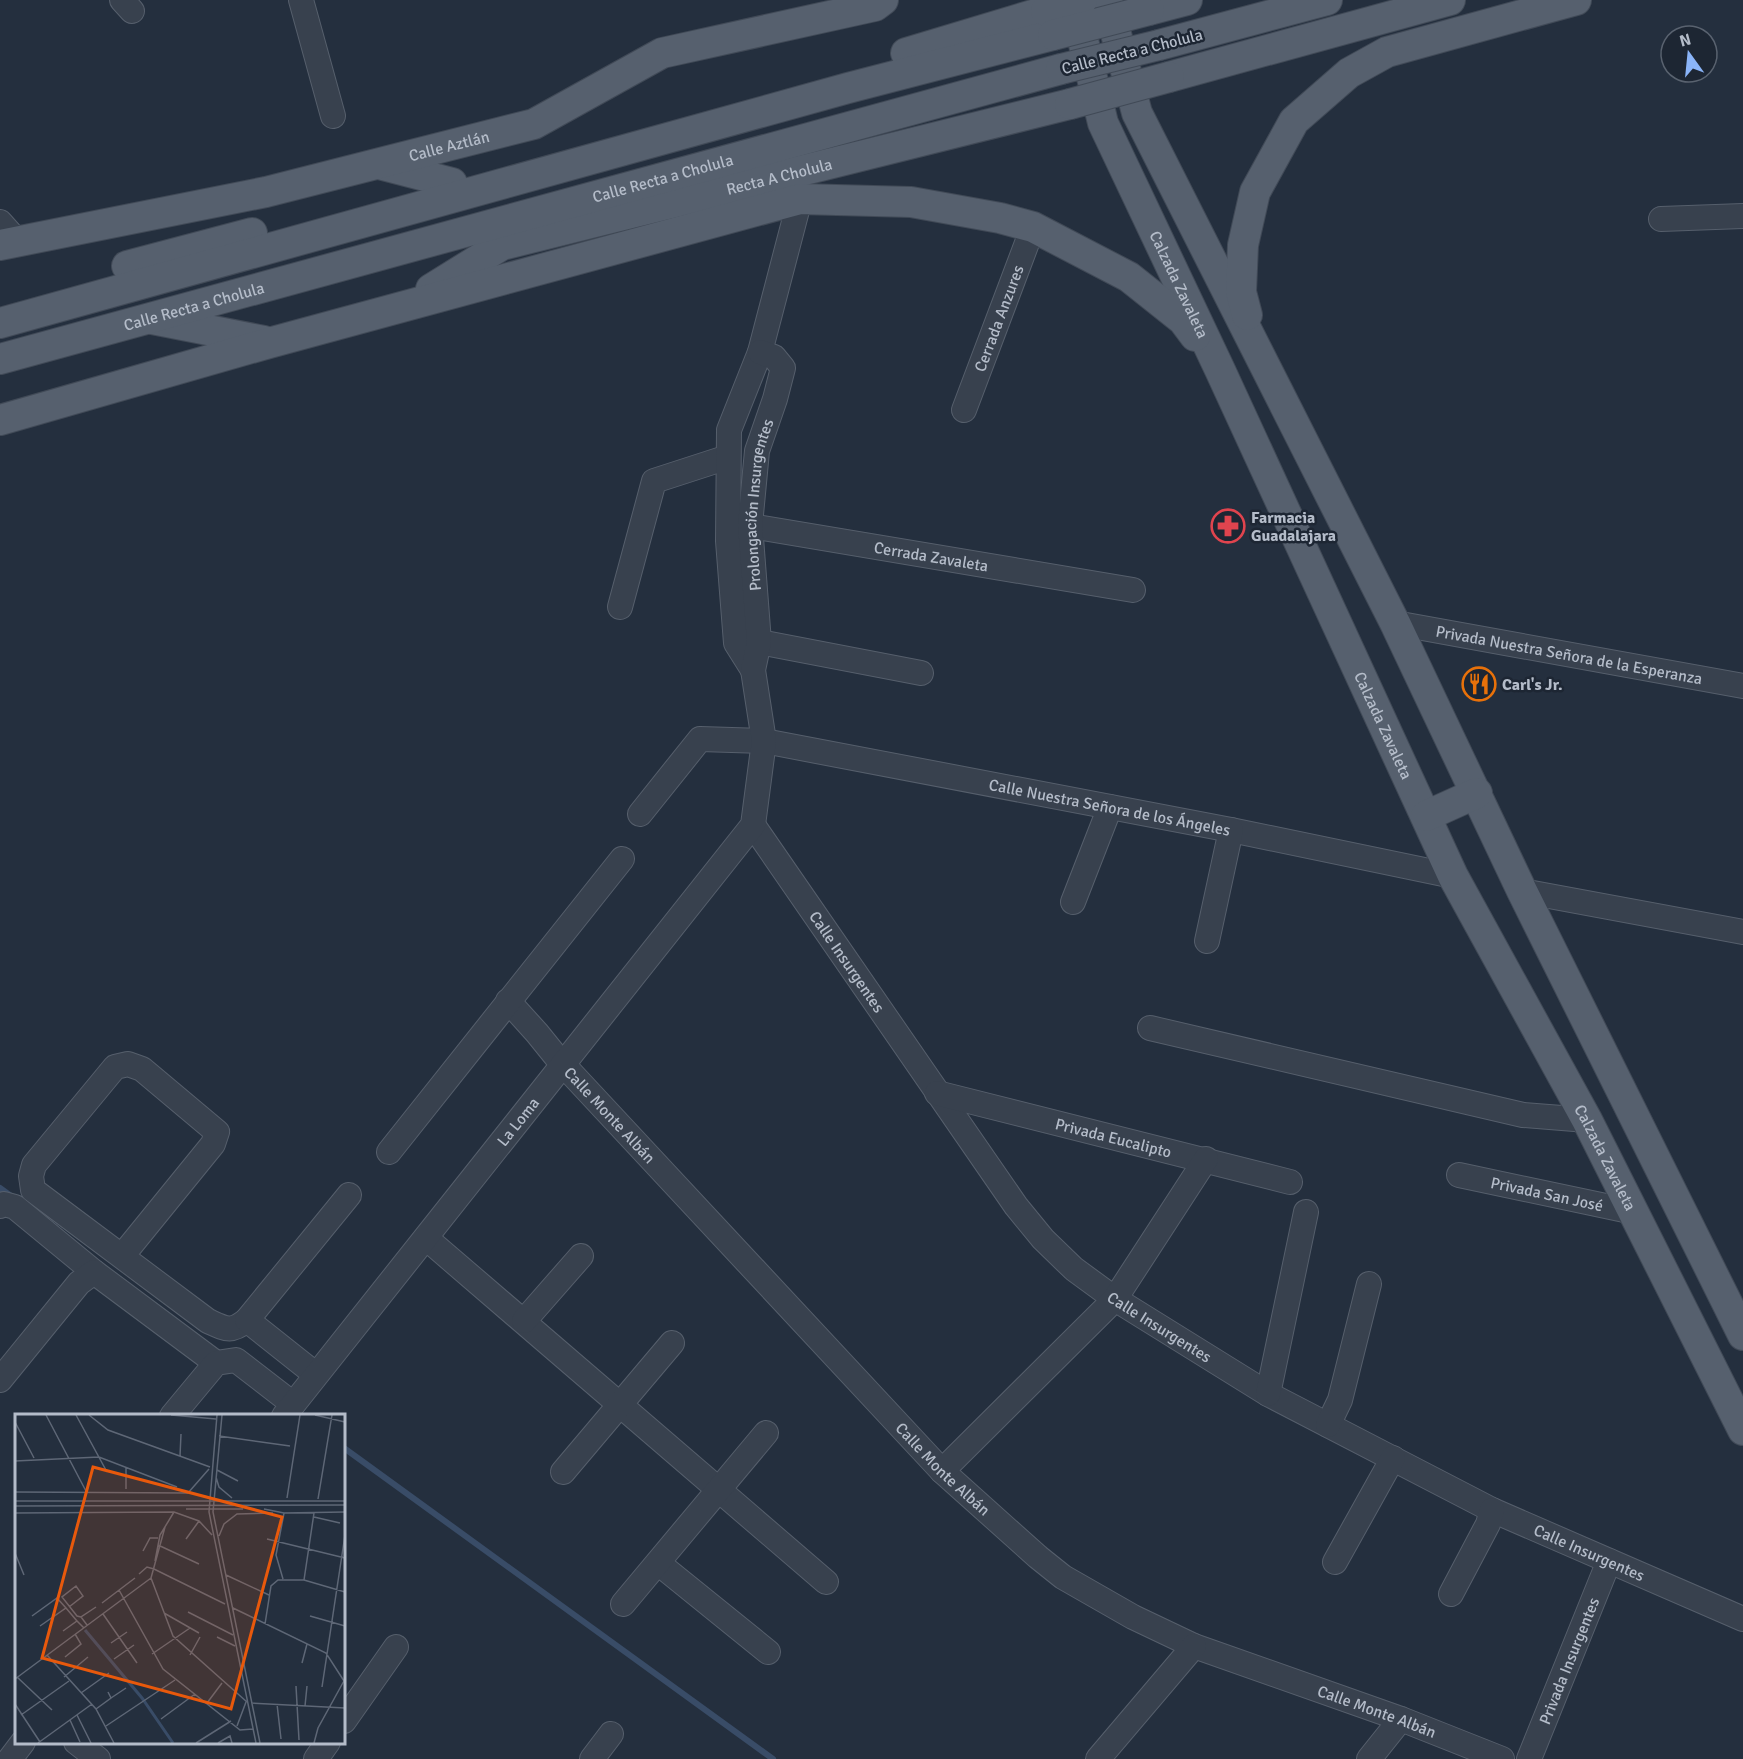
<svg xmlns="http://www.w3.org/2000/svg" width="1743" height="1759" font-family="Signika,sans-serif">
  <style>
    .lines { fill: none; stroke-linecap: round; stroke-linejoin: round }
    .stream { stroke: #394c67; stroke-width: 6 }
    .minor-casing { stroke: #565f6c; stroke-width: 26 }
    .major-casing { stroke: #414a57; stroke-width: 32 }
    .minor { stroke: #38414e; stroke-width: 24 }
    .major { stroke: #56606e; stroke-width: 30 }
    .major-bridge-casing { stroke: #414a57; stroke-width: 32; stroke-linecap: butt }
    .major-bridge { stroke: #56606e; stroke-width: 30 }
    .labels { text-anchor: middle; stroke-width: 5; stroke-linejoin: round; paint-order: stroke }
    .street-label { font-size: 16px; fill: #b4bcc9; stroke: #1d2633 }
    .poi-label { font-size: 16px; font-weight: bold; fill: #b4bcc9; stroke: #1d2633; text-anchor: start }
    .inset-river { fill: none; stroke: #394c67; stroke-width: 3 }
    .inset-road { fill: none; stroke: #5e6776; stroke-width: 1.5 }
    .view { fill: #e8590c; fill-opacity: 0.15; stroke: #e8590c; stroke-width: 3 }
    .inset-edge { fill: none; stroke: #b4bcc9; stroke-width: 3 }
  </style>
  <rect width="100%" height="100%" fill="#242f3e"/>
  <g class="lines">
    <g class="stream">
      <polyline points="0,1188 11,1196"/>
      <polyline points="344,1448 773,1759"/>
    </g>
    <g class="minor-casing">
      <g id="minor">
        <polyline points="122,0 132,11"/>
        <polyline points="301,0 333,116"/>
        <polyline points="1661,219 1743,216"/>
        <polyline points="0,222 17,241"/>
        <path id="s1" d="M964 410 1033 227"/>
        <path id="s2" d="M733 523 1133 590"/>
        <polyline points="620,607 654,481 728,457"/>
        <path id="s3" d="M1395 623 1743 686"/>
        <polyline points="759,642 921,673"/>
        <polyline points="753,670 736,643 728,541 729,430 760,352 800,199"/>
        <path id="s4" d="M640 814 700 739 764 741 1231 830 1453 876"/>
        <path id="s5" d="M753 825 1016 1206 1043 1239 1074 1269 1115 1299 1268 1394 1492 1510 1743 1619"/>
        <polyline points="1522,891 1743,932"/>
        <polyline points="1073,902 1110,807"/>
        <polyline points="1207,941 1231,830"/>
        <path id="s6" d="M508 1001 537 1033 558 1059 942 1471 1038 1557 1063 1577 1133 1617 1194 1646 1401 1719 1502 1759"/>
        <polyline points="1150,1028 1523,1115 1587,1120"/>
        <path id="s7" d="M937 1093 1290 1182"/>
        <polyline points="389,1152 622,859"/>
        <path id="s8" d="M1459 1175 1634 1212"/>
        <polyline points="0,1206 4,1204 15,1207 94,1272"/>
        <polyline points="426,1238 826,1582"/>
        <path d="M122 1256 213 1144 217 1132 142 1069 128 1064 115 1067 34 1165 31 1176 33 1190 208 1321C226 1329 231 1333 247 1320"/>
        <polyline points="524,1321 581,1256"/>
        <polyline points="315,1374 247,1320 349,1195"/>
        <polyline points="0,1380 79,1283 94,1272 216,1363"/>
        <polyline points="1268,1394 1306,1212"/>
        <polyline points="172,1416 216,1363 236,1360 293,1404"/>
        <path id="s9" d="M284 1416 753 825 764 741 753 670 759 642 750 525 757 451 775 399 783 368 774 357 760 352"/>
        <polyline points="1328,1425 1340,1400 1369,1284"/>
        <polyline points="942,1471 1115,1299 1206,1159"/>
        <polyline points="563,1472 672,1343"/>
        <polyline points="1335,1562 1393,1458"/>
        <polyline points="658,1563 768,1652"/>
        <polyline points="1451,1594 1488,1524 1492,1510"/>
        <polyline points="623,1604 766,1433"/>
        <polyline points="344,1721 396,1647"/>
        <polyline points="76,1742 98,1759"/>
        <polyline points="10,1759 23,1742"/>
        <polyline points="316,1759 328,1742"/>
        <polyline points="592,1759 611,1734"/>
        <polyline points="1098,1759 1194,1646"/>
        <polyline points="1369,1759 1401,1719"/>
        <path id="s10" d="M1529 1759 1609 1561"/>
      </g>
    </g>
    <g class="major-casing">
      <g id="major">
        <polyline points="1107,0 1137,113 1395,623 1522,891 1743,1335"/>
        <path id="s11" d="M1074 3 1103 123 1220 370 1453 876 1587 1120 1743 1430"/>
        <polyline points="1149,10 1187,0"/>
        <polyline points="1159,45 1327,0"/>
        <polyline points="906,53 1046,11"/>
        <polyline points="1169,77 1450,0"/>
        <polyline points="379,164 452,183"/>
        <path id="s12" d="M0 245 266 192 534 124 662 53 875 6 883 0"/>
        <polyline points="127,266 252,233"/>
        <path id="s13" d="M431 289 502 245 1070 104"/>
        <polyline points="1247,315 1241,292 1243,245 1255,192 1294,121 1349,73 1387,52 1576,0"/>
        <polyline points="152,319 264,341"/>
        <polyline points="0,323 848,88 1053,35"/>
        <path id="s14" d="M0 359 1061 69"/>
        <polyline points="0,420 269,343 800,199 911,202 1000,218 1033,227 1129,277 1183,320 1195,336"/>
        <polyline points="1426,816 1477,793"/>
      </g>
    </g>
    <use href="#minor" class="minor"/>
    <use href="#major" class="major"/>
    <g class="major-bridge-casing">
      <g id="major-bridge">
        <polyline points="1046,11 1082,0"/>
        <polyline points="1053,35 1149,10"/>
        <polyline points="1061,69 1159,45"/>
        <polyline points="1070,104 1169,77"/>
      </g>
    </g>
    <use href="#major-bridge" class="major-bridge"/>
  </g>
  <defs>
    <g id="pharmacy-ring" transform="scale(1.725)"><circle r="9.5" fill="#1d2633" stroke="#e0444e" stroke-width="1.5"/><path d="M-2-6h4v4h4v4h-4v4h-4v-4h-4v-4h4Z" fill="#e0444e"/></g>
    <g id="restaurant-ring" transform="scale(1.725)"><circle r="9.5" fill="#1d2633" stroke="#e8710a" stroke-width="1.5"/><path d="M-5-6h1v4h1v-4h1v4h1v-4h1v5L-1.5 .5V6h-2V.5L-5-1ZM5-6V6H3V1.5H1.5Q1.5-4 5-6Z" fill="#e8710a"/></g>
  </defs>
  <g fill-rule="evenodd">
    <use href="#pharmacy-ring" x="1228" y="526"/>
    <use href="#restaurant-ring" x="1479" y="684"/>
  </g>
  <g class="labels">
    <g class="street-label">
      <text transform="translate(1132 51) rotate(-14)" y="6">Calle Recta a Cholula</text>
      <text dy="6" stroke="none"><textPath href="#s12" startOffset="460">Calle Aztlán</textPath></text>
      <text dy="6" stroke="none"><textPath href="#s13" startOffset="369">Recta A Cholula</textPath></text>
      <text dy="6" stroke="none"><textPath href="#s14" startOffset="687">Calle Recta a Cholula</textPath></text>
      <text dy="6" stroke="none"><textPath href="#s11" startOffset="302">Calzada Zavaleta</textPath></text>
      <text dy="6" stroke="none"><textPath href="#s14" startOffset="201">Calle Recta a Cholula</textPath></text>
      <text dy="6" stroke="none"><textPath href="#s1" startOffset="98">Cerrada Anzures</textPath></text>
      <text dy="6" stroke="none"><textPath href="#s9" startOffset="1078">Prolongación Insurgentes</textPath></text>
      <text dy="6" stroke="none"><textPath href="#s2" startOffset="201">Cerrada Zavaleta</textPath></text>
      <text dy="6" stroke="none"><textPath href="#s3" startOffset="177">Privada Nuestra Señora de la Esperanza</textPath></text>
      <text dy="6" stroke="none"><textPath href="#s11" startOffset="788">Calzada Zavaleta</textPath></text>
      <text dy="6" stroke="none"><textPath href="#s4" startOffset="512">Calle Nuestra Señora de los Ángeles</textPath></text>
      <text dy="6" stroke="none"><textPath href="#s5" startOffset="166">Calle Insurgentes</textPath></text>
      <text dy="6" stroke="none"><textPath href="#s6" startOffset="153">Calle Monte Albán</textPath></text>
      <text dy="6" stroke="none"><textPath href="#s9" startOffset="376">La Loma</textPath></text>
      <text dy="6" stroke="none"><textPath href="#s7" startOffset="182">Privada Eucalipto</textPath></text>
      <text dy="6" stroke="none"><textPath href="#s11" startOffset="1274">Calzada Zavaleta</textPath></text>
      <text dy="6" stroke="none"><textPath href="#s8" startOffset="90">Privada San José</textPath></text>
      <text dy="6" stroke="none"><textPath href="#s5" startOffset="652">Calle Insurgentes</textPath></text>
      <text dy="6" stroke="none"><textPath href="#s6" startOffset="639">Calle Monte Albán</textPath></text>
      <text dy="6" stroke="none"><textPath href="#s5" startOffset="1138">Calle Insurgentes</textPath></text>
      <text dy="6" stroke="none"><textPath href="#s10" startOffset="106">Privada Insurgentes</textPath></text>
      <text dy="6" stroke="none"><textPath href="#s6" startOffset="1143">Calle Monte Albán</textPath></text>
    </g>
    <g class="poi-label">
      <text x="1251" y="523">Farmacia<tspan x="1251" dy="18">Guadalajara</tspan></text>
      <text x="1502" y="690">Carl's Jr.</text>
    </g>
  </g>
  <g transform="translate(15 1414)">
    <rect width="330" height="330" fill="#242f3e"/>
    <path class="inset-river" d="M70 216 127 284 158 329"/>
    <path class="inset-road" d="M31 1 72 79M61 1 92 58M74 1 93 16 195 53M156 1 201 5M202 1 194 98 241 329M207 1 198 98 245 329M300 1 330 8M0 8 19 44M204 22 275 32M165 42 166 20M0 47 84 43 162 73M111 53V75M202 56 223 67M201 63 204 73 217 84M0 78 173 79 194 55M272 84 285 1M303 85 317 1M0 87H330M0 92 330 91M171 95H228M249 95 269 99M0 99 159 98 184 107 197 121M299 103 325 109M204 122 209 110 222 100 258 99M171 125 184 107M252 125 330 144M143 131 184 150M128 137 135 124H143M0 139 9 161M140 147 145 121 159 98M124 160 132 153 139 155 210 190M211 161 254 181M136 164 158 222 232 288M136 164 150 113M268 165 261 141 269 99 330 98M289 166 299 99M104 176 148 255 225 316 238 315M87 189 120 164M54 193 68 182 61 172 47 183 62 202 66 203M218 194 311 239 329 267M173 198 218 221M149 199 184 219M88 200 122 249M17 202 42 184 51 194M295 202 330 212M250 210 256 172 263 166H289L330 178M72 211 66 203 81 193M25 212 51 194 62 207M48 217 62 207 69 214M202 223 220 232M96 229 112 218M137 240 175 214M32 241 81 295 99 329M175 241 185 223M50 243 66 230 60 220M99 245 119 231M287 249 292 230M2 263 37 296M49 263 73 243M0 265 136 164M281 272 284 326M307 273 330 121M66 279 94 259M96 284 111 274M192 289 207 269M236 289 330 294M0 290 25 328M262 290 266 325M290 292 292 272M81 295 96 284 93 278M6 301 54 267M62 301 76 329M146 305 180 280M55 306 65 328M91 312 160 266M222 312 231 288M23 329 77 290M181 329 216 307M203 329 215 322 217 329M299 329 303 314 330 265"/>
    <path class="view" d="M78 53 267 103 216 295 27 244Z"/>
    <rect width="330" height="330" class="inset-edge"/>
  </g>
  <g transform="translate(1689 54) rotate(345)"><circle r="28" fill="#1d2633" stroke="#59626f" stroke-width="1.5"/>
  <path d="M0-4.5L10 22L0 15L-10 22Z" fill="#8ab4f8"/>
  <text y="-9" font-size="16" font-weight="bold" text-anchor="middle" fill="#b4bcc9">N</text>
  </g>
</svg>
